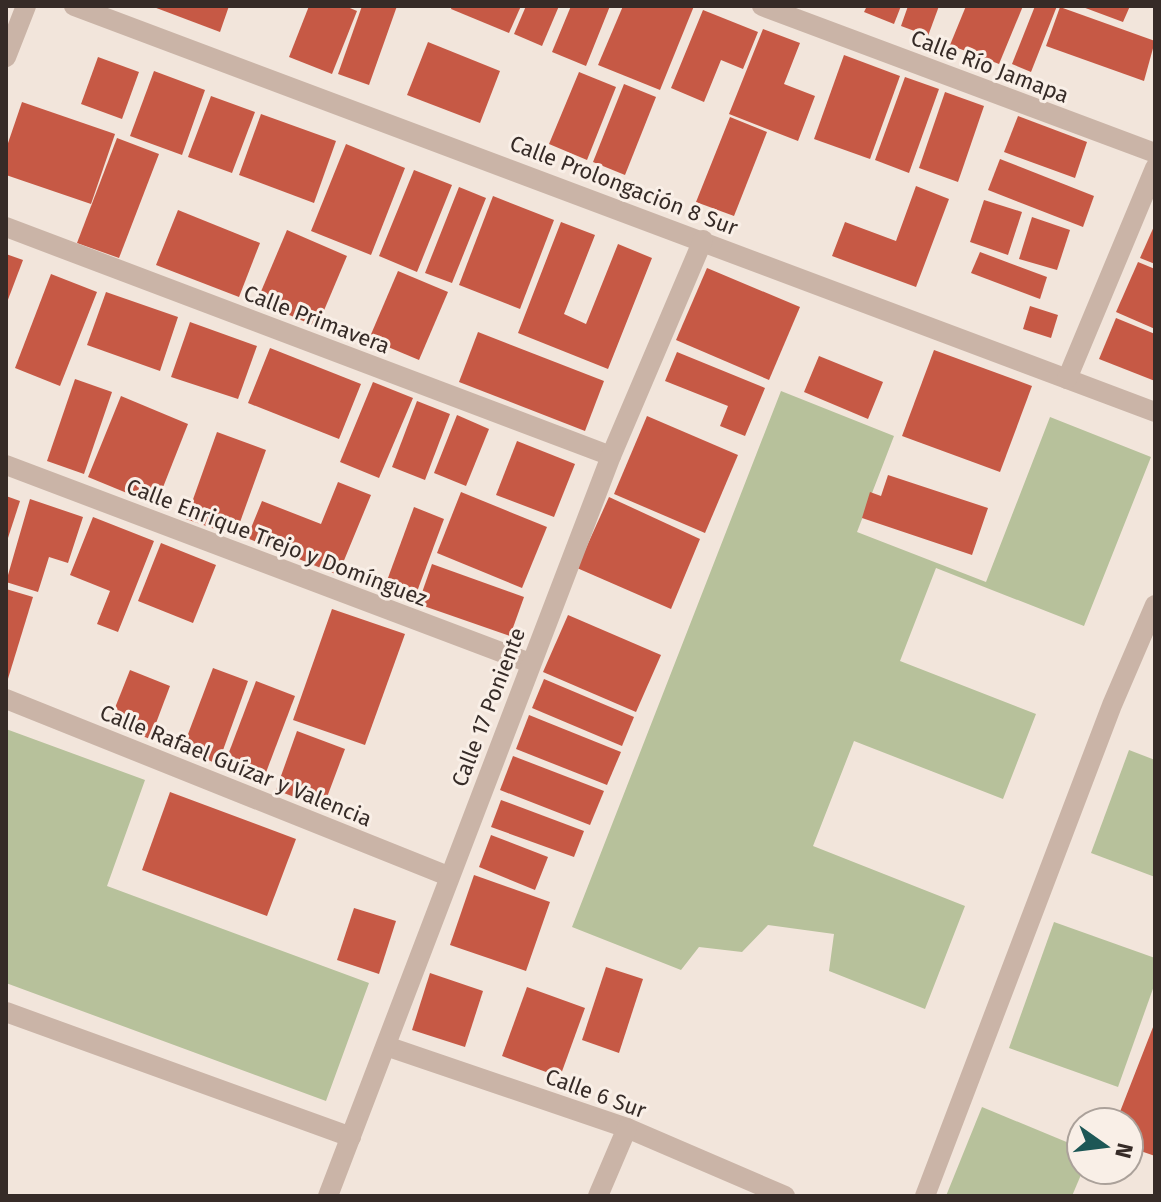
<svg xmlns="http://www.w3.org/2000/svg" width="1161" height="1202" font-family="'Fira Sans',sans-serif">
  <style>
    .green { fill: #b7c19b }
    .building { fill: #c65945 }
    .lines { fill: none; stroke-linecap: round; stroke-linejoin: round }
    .minor { stroke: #cab4a7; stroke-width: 20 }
    .labels { text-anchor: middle; stroke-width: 6; stroke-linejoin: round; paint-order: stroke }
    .street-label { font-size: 22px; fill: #362b27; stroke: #f9efe7 }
  </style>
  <rect width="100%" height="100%" fill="#f2e5db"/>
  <g class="green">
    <polygon points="781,391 894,436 857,532 986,582 1050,417 1151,457 1084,626 936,568 900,661 1036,714 1003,799 854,741 813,846 965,906 925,1009 829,971 834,934 768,925 742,952 699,947 681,970 572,927"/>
    <polygon points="6,729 145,780 107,886 369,983 326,1101 6,983"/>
    <polygon points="1129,750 1155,760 1155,877 1091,853"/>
    <polygon points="1054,922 1155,958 1155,983 1118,1087 1009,1048"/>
    <polygon points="982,1107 1081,1148 1083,1170 1072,1196 946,1196"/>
  </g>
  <g class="building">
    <polygon points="151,6 229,6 220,32"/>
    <polygon points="309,6 345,6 357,11 332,74 289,57"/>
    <polygon points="362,6 397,6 369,85 338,74"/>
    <polygon points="452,6 521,6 509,33 451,9"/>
    <polygon points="526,6 559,6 542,46 514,34"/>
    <polygon points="571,6 610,6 586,66 552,52"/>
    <polygon points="623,6 694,6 660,90 598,65"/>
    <polygon points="867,6 901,6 894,24 864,12"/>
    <polygon points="908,6 939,6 928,36 901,26"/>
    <polygon points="966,6 1023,6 999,64 950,45"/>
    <polygon points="1035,6 1057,6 1031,72 1012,64"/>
    <polygon points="1080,6 1130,6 1123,22"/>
    <polygon points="1060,7 1155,41 1144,81 1046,46"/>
    <polygon points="703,10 758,32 743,69 721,60 704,102 671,88"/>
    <polygon points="763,29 800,43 784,84 815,96 798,141 729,114"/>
    <polygon points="428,42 500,71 480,123 407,95"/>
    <polygon points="844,55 900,76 870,159 814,139"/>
    <polygon points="98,57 139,72 122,119 81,104"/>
    <polygon points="154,71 205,90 182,155 130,136"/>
    <polygon points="579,72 616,87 587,160 549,144"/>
    <polygon points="905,77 939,89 909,173 875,160"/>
    <polygon points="624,84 656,97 625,175 593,162"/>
    <polygon points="945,92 984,106 958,182 919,168"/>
    <polygon points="211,96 255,112 232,173 188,157"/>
    <polygon points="22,102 115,134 91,204 6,175 6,149"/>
    <polygon points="261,114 336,141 314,203 239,175"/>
    <polygon points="1018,116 1087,142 1075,178 1004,152"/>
    <polygon points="730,117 767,132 734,216 696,202"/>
    <polygon points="117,138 159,154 119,258 77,243"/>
    <polygon points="346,144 405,168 371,255 311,231"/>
    <polygon points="1000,159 1094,196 1083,227 988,190"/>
    <polygon points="414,170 452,185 417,272 379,256"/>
    <polygon points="916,186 949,199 916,287 832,256 845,222 896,241"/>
    <polygon points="459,187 486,198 452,283 425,273"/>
    <polygon points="493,196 554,220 520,309 459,285"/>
    <polygon points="984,200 1022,212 1008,255 970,242"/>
    <polygon points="178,210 260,243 239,297 156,265"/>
    <polygon points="1032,217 1070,230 1057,270 1019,259"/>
    <polygon points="561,222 595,235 564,314 586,324 618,244 652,258 608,369 518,333"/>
    <polygon points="1155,224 1155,264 1140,258"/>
    <polygon points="287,230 347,256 317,327 257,301"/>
    <polygon points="980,252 1047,277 1040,299 971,273"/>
    <polygon points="6,254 23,260 6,305"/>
    <polygon points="1138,262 1155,269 1155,329 1116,312"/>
    <polygon points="707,268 800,307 769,380 676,340"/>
    <polygon points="398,271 448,292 419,360 369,339"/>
    <polygon points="51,274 97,292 60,386 15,368"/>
    <polygon points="106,292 178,317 160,371 87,345"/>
    <polygon points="1030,306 1058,315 1051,338 1023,329"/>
    <polygon points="1116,318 1155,334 1155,381 1099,359"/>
    <polygon points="190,322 257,346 238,399 171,377"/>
    <polygon points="478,332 604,381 585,431 459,382"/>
    <polygon points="270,348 361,384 339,439 248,403"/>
    <polygon points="934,350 1032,386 1000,472 902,436"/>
    <polygon points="677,352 765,388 745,436 720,426 728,406 665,381"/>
    <polygon points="819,356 883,382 868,419 804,392"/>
    <polygon points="75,379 112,392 84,474 47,461"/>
    <polygon points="373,382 413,398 379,478 340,462"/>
    <polygon points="121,396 188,424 156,505 88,477"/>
    <polygon points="417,401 450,414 425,480 392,467"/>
    <polygon points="457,415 489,429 466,486 434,473"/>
    <polygon points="647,416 738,455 705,533 614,494"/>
    <polygon points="217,432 266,450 235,536 186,519"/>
    <polygon points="517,441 575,464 554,517 496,495"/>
    <polygon points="888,475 988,508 972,555 862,518 870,492 881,496"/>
    <polygon points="338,482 371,495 338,575 247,538 262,501 321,524"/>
    <polygon points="461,492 547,527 522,588 437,553"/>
    <polygon points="6,496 20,501 7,541 6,541"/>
    <polygon points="609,497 700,539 671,609 577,568"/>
    <polygon points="30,499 83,517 68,563 49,557 38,592 6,582"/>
    <polygon points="414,507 444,519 415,597 385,586"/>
    <polygon points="93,517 154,541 118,632 97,624 110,591 70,575"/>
    <polygon points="161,543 216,565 193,623 138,601"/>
    <polygon points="432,564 524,597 510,636 418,604"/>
    <polygon points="6,589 33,597 7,682 6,682"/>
    <polygon points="332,609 405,634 365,745 293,720"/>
    <polygon points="568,615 661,655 636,712 543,672"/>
    <polygon points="213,668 248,681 218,764 182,750"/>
    <polygon points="130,670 170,686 150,739 109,723"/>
    <polygon points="544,679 634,717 622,746 532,708"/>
    <polygon points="256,681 295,696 262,783 223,768"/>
    <polygon points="529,715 621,752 607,785 516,749"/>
    <polygon points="297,731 345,749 323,808 276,790"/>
    <polygon points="513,756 604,791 590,825 500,790"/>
    <polygon points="170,792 296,839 267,916 142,870"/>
    <polygon points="501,800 584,831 574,857 491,827"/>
    <polygon points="491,835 548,857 535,890 479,867"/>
    <polygon points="474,875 550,902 526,971 450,945"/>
    <polygon points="354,908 396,921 379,974 337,960"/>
    <polygon points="606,967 643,979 619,1053 582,1040"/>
    <polygon points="430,973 483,991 465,1047 412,1030"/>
    <polygon points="527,987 585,1008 560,1077 502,1056"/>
    <polygon points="1155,1022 1155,1156 1129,1147 1129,1122 1116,1122"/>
  </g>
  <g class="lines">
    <g class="minor">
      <polyline points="74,6 1155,412"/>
      <polyline points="762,6 1155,153"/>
      <polyline points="6,57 26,6"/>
      <polyline points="6,227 611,456"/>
      <polyline points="1067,379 1155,168"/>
      <polyline points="6,465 530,663"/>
      <polyline points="6,699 448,876"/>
      <polyline points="6,1012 351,1137"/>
      <polyline points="386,1046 627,1128 785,1196"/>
      <polyline points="328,1196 611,456 703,240"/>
      <polyline points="598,1196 627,1128"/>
      <polyline points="925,1196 1112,705 1155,605"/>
    </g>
  </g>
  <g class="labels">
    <g class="street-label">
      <text transform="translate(990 66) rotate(21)" y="8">Calle Río Jamapa</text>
      <text transform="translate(624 185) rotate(21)" y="8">Calle Prolongación 8 Sur</text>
      <text transform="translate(317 319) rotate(21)" y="8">Calle Primavera</text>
      <text transform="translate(277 542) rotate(21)" y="8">Calle Enrique Trejo y Domínguez</text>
      <text transform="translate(488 707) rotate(-69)" y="8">Calle 17 Poniente</text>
      <text transform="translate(236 765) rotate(22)" y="8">Calle Rafael Guízar y Valencia</text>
      <text transform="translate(596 1093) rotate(20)" y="8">Calle 6 Sur</text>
    </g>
  </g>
  <rect width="1161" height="1202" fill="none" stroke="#362b27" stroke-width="16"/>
  <g transform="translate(1105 1146) rotate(104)"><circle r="38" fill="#f9efe7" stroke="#aba19a" stroke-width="2"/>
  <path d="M0-6L14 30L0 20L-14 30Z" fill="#1d5756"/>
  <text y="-12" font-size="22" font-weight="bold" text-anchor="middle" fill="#362b27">N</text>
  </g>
</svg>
